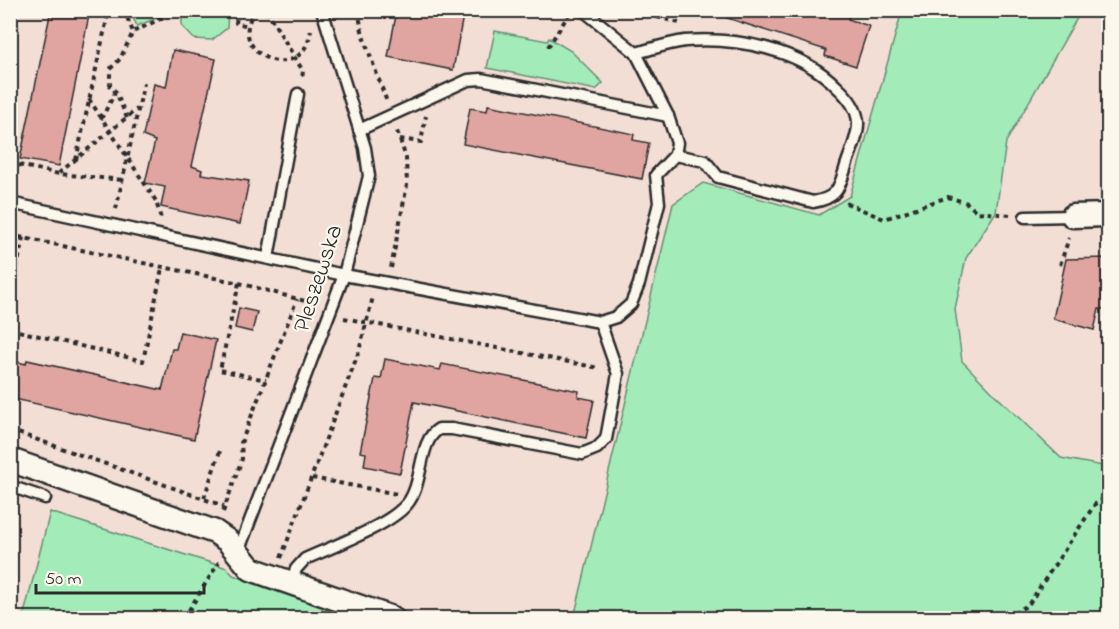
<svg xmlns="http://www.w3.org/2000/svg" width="1119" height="629" font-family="'Indie Flower',sans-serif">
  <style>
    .green { fill: #a3ecb9; stroke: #678c72; stroke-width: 1.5 }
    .building { fill: #e0a5a1; stroke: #2b2b2b; stroke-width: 1.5 }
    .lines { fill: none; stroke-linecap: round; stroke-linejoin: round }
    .lane-casing { stroke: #2b2b2b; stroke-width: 15 }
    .street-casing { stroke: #2b2b2b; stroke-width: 27 }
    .path { stroke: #2b2b2b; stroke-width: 4; stroke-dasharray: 4.5 4.5; stroke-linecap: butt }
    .lane { stroke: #fbf7ec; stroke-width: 10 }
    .street { stroke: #fbf7ec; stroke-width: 22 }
    .labels { text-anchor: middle; stroke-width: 4.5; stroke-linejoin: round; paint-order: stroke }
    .street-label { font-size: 24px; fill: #2b2b2b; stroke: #fbf7ec }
  </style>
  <rect width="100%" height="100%" fill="#f3ded6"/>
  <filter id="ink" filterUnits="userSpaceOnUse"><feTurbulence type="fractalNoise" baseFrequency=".0167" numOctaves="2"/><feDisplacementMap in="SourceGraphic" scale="12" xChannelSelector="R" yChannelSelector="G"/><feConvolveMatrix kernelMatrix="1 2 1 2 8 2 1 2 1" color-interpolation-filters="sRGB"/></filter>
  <g filter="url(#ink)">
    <g class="green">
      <polygon points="228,10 227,28 212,40 194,39 182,26 182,11"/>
      <polygon points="130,11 174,11 137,26"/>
      <polygon points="902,11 1081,11 1006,142 996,212 966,258 955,309 962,361 994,394 1061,458 1108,467 1108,618 574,618 673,204 703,183 819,215 850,196"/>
      <polygon points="495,31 547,41 549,38 571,51 603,83 596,90 487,68"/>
      <polygon points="50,512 227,568 233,575 325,608 329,618 23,618"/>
    </g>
    <g class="building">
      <polygon points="51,10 90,10 59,166 20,159"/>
      <polygon points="397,10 464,10 453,70 388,57"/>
      <polygon points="716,10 851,10 848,19 869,26 856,66 825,56 826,50 715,14"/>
      <polygon points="173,50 216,59 192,166 202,170 201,174 249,181 240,224 161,207 165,187 145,183 155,141 143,136 154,84 166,87"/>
      <polygon points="488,105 634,134 633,140 649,143 642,179 463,144 470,108 487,111"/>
      <polygon points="1108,258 1108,309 1099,309 1094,330 1053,319 1066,259"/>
      <polygon points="239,308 257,312 252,332 235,328"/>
      <polygon points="180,332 216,340 194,439 10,398 14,361 26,364 27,360 162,390 172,349 176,349"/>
      <polygon points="385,359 440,370 442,364 579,391 578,397 594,400 586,438 414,402 400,473 364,466 366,453 360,452 375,378 381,379"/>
    </g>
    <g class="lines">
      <g class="lane-casing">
        <g id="lane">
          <polyline points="10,23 10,46"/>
          <path d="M636 53C652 49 669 43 685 41 737 37 800 49 837 87 847 96 857 108 858 122 859 135 850 153 846 166 839 188 838 198 813 202L718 177 705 161 675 155"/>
          <polyline points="359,130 468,80 481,79 668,116"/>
          <polyline points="10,203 344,275 600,322 616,317 631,304 639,284 659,203 656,175 675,155 677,143 668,116 636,53 583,10"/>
          <polyline points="1025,217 1073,216"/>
          <polyline points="268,258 298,94"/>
          <polyline points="10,486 45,498"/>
          <polyline points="238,552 344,275 369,176 365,148 322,10"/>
          <path d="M291 583 296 569 305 559C332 547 390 525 407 504 424 484 418 440 439 429H452L582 454 597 448 606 439 618 374 600 322"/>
          <polyline points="342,618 346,602"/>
        </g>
      </g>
      <g class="street-casing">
        <g id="street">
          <polyline points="1073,216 1108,215"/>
          <polyline points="10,460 215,532 228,541 251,569 392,618"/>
        </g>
      </g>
      <g class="path">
        <polyline points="124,10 133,32"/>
        <polyline points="238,10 236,23 249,26"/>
        <path d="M256 10C222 51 302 91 311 30"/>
        <polyline points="266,10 303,71 302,79"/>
        <polyline points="358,10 363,36 387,102"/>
        <polyline points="631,10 683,24"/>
        <polyline points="548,47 569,14"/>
        <polyline points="89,99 156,201 161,219"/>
        <polyline points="127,118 116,92 110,86 110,69 120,59 133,32 179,10"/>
        <polyline points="101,119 115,93"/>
        <polyline points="400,139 421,142 426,116"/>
        <polyline points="76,160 109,10"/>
        <polyline points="10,163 59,174 123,180"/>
        <polyline points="59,173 137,109"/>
        <polyline points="846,203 884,219 948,197 967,203 977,212 1010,215"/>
        <polyline points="116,209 144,83"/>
        <polyline points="10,235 239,283 316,304"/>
        <polyline points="1060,265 1069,238"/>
        <polyline points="391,268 407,185 406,158 396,128"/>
        <polyline points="239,283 220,370 266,380"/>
        <polyline points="10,304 23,237"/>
        <polyline points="344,318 599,368"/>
        <polyline points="10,329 143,361 162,268"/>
        <polyline points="10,430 224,506"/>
        <polyline points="312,478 397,494"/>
        <polyline points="204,498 221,448"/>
        <polyline points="223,512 242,459 241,443 297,299"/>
        <polyline points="281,558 359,351 373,297"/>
        <polyline points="184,618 219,562"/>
        <polyline points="1006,618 1028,605 1095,504 1108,496"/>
      </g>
      <use href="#lane" class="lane"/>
      <use href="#street" class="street"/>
    </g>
  </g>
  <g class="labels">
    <g class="street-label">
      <text transform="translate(317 278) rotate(-72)" y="8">Pleszewska</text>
    </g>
  </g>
  <rect width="1119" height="629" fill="none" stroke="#fbf7ec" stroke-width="36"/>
  <rect x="18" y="18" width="1083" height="593" fill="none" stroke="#2b2b2b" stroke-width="2" filter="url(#ink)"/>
  <path d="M36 584v9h168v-9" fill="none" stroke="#2b2b2b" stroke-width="3"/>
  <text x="45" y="584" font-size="18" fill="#2b2b2b" stroke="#fbf7ec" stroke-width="4.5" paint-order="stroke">50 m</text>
</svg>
